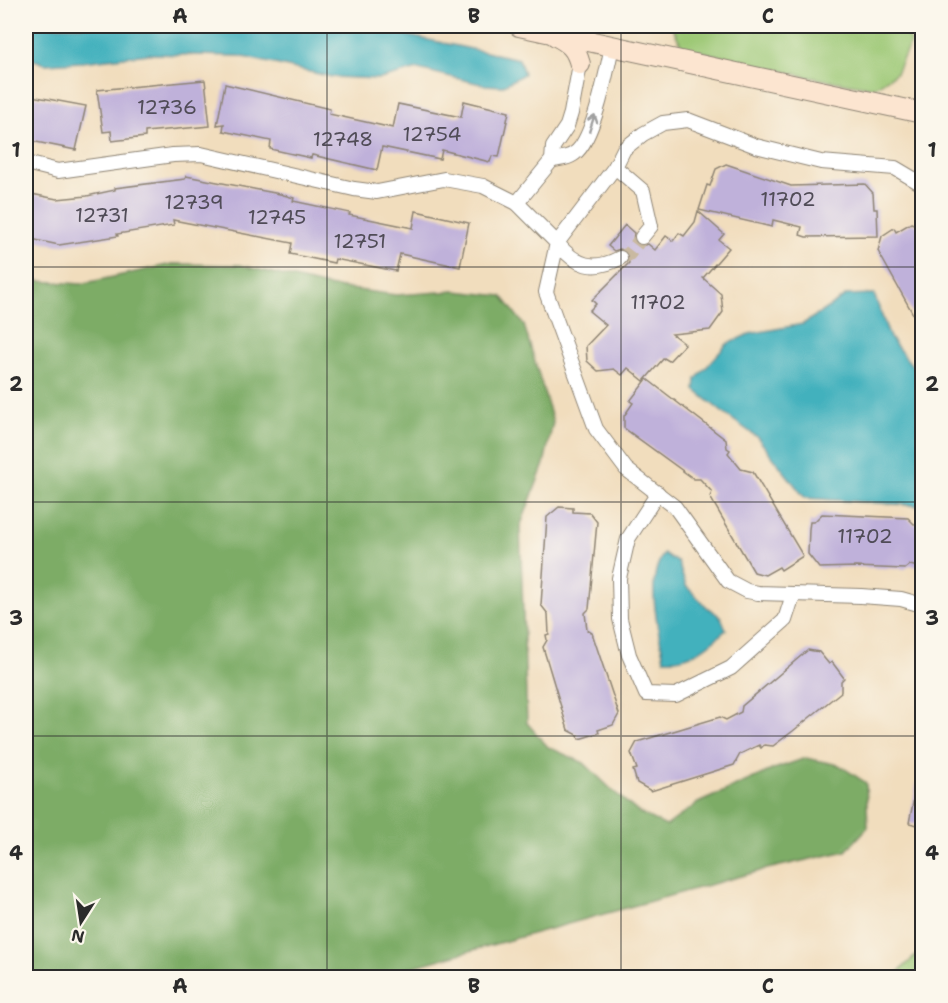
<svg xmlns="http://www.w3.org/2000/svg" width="948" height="1003" font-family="'Shantell Sans',sans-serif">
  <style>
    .green { fill: #9cc875; stroke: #647a50; stroke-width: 1.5 }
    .forest { fill: #7dac66; stroke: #546c48; stroke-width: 1.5 }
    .water { fill: #42b1bd; stroke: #366e74; stroke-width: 1.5 }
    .building { fill: #bfb1da }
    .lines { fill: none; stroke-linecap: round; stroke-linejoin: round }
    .street-tunnel { stroke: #c9b9a0; stroke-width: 14; stroke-dasharray: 14 7; stroke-linecap: butt }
    .street-casing { stroke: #8e8474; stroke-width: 16 }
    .secondary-casing { stroke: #8e8474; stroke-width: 22 }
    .street { stroke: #fff; stroke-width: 14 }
    .secondary { stroke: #fce5d0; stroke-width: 20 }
    .oneway { stroke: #a0a0a0 }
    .grid { fill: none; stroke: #2b2b2b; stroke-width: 1.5; stroke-opacity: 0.55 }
    .labels { text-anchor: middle; stroke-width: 4.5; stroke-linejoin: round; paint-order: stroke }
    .number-label { font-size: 20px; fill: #504c57 }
    .neatline { fill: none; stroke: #2b2b2b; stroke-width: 2 }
    .grid-label { font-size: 20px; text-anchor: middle; font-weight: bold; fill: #2b2b2b }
  </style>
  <rect width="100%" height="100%" fill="#fbf7ec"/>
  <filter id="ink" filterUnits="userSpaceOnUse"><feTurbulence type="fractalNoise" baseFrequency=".0167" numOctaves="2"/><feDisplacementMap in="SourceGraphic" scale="12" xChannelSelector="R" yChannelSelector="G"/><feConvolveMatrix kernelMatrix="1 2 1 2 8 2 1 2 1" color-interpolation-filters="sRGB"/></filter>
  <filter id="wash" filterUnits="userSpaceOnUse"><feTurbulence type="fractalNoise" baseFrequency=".008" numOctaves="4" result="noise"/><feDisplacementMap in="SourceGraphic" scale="24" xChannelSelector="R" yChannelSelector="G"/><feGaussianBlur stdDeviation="1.35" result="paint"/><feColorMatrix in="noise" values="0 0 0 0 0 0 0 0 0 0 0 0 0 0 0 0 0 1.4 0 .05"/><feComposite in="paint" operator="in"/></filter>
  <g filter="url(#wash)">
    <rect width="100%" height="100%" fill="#f1ddbd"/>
    <g class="green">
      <polygon points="672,26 897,26 911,41 896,73 874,88 808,77 682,47"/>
      <polygon points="922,950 922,977 893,977"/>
    </g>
    <polygon class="forest" points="172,264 240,265 327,286 396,295 455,291 502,296 524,325 553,422 544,464 520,527 527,723 548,747 584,763 613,791 638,812 666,826 698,803 774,769 806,758 839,765 866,783 868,827 846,851 767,869 376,977 26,977 26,280 81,284"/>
    <g class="water">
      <polygon points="26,26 362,26 519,59 524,74 502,86 485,85 418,69 380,79 332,77 239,56 149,54 82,62 45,64 26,57"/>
      <polygon points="874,294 890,338 922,378 922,506 805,498 757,437 722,412 695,390 696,379 727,344 749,334 803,324 847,295"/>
      <path d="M664 554 678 562 686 586 707 607 721 617 726 630C708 646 690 662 664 659 659 631 644 578 664 554Z"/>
    </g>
    <g id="blocks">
      <g class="building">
        <polygon points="205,80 210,126 145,132 145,137 112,141 111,131 103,132 97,90"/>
        <polygon points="225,84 330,109 329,114 393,128 398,104 461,117 464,101 509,112 499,157 492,156 490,162 442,150 440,159 382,147 377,170 312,155 311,158 270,149 271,141 223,131 224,124 217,125"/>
        <polygon points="26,95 86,106 76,150 26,140"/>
        <polygon points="726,164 791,186 865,184 873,193 874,209 877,209 878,236 806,237 800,235 802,227 773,220 772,227 699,210 707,185 710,186 716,169"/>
        <polygon points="186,176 280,194 294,198 293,201 350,213 349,215 413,228 416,211 469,223 460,267 400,254 396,271 335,259 334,263 290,254 292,243 173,220 174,225 117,234 118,236 59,245 26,238 26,193 57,199 87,196 115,190 115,188 185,179"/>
        <polygon points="698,211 724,234 719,240 729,248 703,278 721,294 723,312 710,330 672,334 685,344 669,361 664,358 644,381 628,368 622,375 614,369 598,371 587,361 586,346 606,325 589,311 596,304 592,300 629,263 628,255 626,251 620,249 614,251 608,246 625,225 634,233 633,240 637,244 641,246 648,244 655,250 666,236 673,241 679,233 684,236 695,222"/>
        <polygon points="911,223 922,227 922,330 878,251 882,236 894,228 896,232"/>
        <polygon points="647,379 726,440 727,448 730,450 728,453 741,469 753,472 803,556 781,570 779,567 765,575 754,572 710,497 712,492 700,479 694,479 624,428 624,416 633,403 630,401"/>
        <polygon points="559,507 573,508 573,512 590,513 597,522 589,609 585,613 587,630 592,633 619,714 613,725 598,730 599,733 579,739 578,735 568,730 543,647 547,640 546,635 549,634 548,614 541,605 547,517"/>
        <polygon points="822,514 908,518 914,524 918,524 918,528 922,529 922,568 910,565 905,569 856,567 819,568 808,554 809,529 810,522 814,522"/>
        <polygon points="808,650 819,652 829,664 832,662 844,678 841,681 841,692 793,731 773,746 764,745 761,748 759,745 740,754 734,765 651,791 637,783 633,770 637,769 631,753 637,742 720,717 726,720 741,712 742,706"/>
        <polygon points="917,783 922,784 922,826 909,823"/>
      </g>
    </g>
  </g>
  <g filter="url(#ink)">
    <use href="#blocks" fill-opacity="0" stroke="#8e8474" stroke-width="1.5"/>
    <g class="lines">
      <polyline class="street-tunnel" points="620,258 629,254 642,237"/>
      <g class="street-casing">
        <g id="street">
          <path d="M552 160C560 159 569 158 575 153 594 139 607 70 612 46"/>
          <polyline points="26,163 58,171 173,155 201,154 354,189 377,192 444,179 483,186 517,203 557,243 546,292 596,429 626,469 675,507 728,581 747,591 758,593 861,596 901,599 922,605"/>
          <path d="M615 167 557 243C576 266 593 272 620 258"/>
          <polyline points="517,203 552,160 553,147 567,126 571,113 580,64"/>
          <polyline points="642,237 651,226 643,191 615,167 624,149 643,134 663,123 688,120 756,146 821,162 895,168 922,184"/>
          <polyline points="658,493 628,539 619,578 620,619 629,655 646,694 676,695 731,668 785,620 793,595"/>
        </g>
      </g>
      <g class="secondary-casing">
        <g id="secondary">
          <polyline points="519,26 922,113"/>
          <path d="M556 36C570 43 576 49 580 64"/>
        </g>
      </g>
      <use href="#street" class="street"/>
      <use href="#secondary" class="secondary"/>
    </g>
    <defs><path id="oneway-shaft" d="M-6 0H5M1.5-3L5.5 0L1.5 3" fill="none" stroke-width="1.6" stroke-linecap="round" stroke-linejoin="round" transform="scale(1.5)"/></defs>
    <use class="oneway" href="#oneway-shaft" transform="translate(592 123) rotate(-72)"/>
  </g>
  <path class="grid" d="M327 26V978M621 26V978M26 267H922M26 502H922M26 736H922"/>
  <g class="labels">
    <g class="number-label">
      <text x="167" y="114">12736</text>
      <text x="432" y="141">12754</text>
      <text x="343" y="146">12748</text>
      <text x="788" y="206">11702</text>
      <text x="194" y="209">12739</text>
      <text x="102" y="222">12731</text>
      <text x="277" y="224">12745</text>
      <text x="360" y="248">12751</text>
      <text x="658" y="309">11702</text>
      <text x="865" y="543">11702</text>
    </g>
  </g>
  <rect width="948" height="1003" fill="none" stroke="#fbf7ec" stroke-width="66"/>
  <g transform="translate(81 922) rotate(192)" stroke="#fbf7ec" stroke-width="4.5" paint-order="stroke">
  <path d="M0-4.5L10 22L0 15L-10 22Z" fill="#2b2b2b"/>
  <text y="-9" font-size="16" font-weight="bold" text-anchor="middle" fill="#2b2b2b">N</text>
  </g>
  <rect x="33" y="33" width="882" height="937" class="neatline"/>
  <g class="grid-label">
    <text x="180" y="23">A</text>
    <text x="474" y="23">B</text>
    <text x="768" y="23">C</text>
    <text x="16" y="157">1</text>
    <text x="932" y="157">1</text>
    <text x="16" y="391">2</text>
    <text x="932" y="391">2</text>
    <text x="16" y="625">3</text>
    <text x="932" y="625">3</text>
    <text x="16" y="860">4</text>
    <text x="932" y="860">4</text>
    <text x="180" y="993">A</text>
    <text x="474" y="993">B</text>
    <text x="768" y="993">C</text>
  </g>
</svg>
